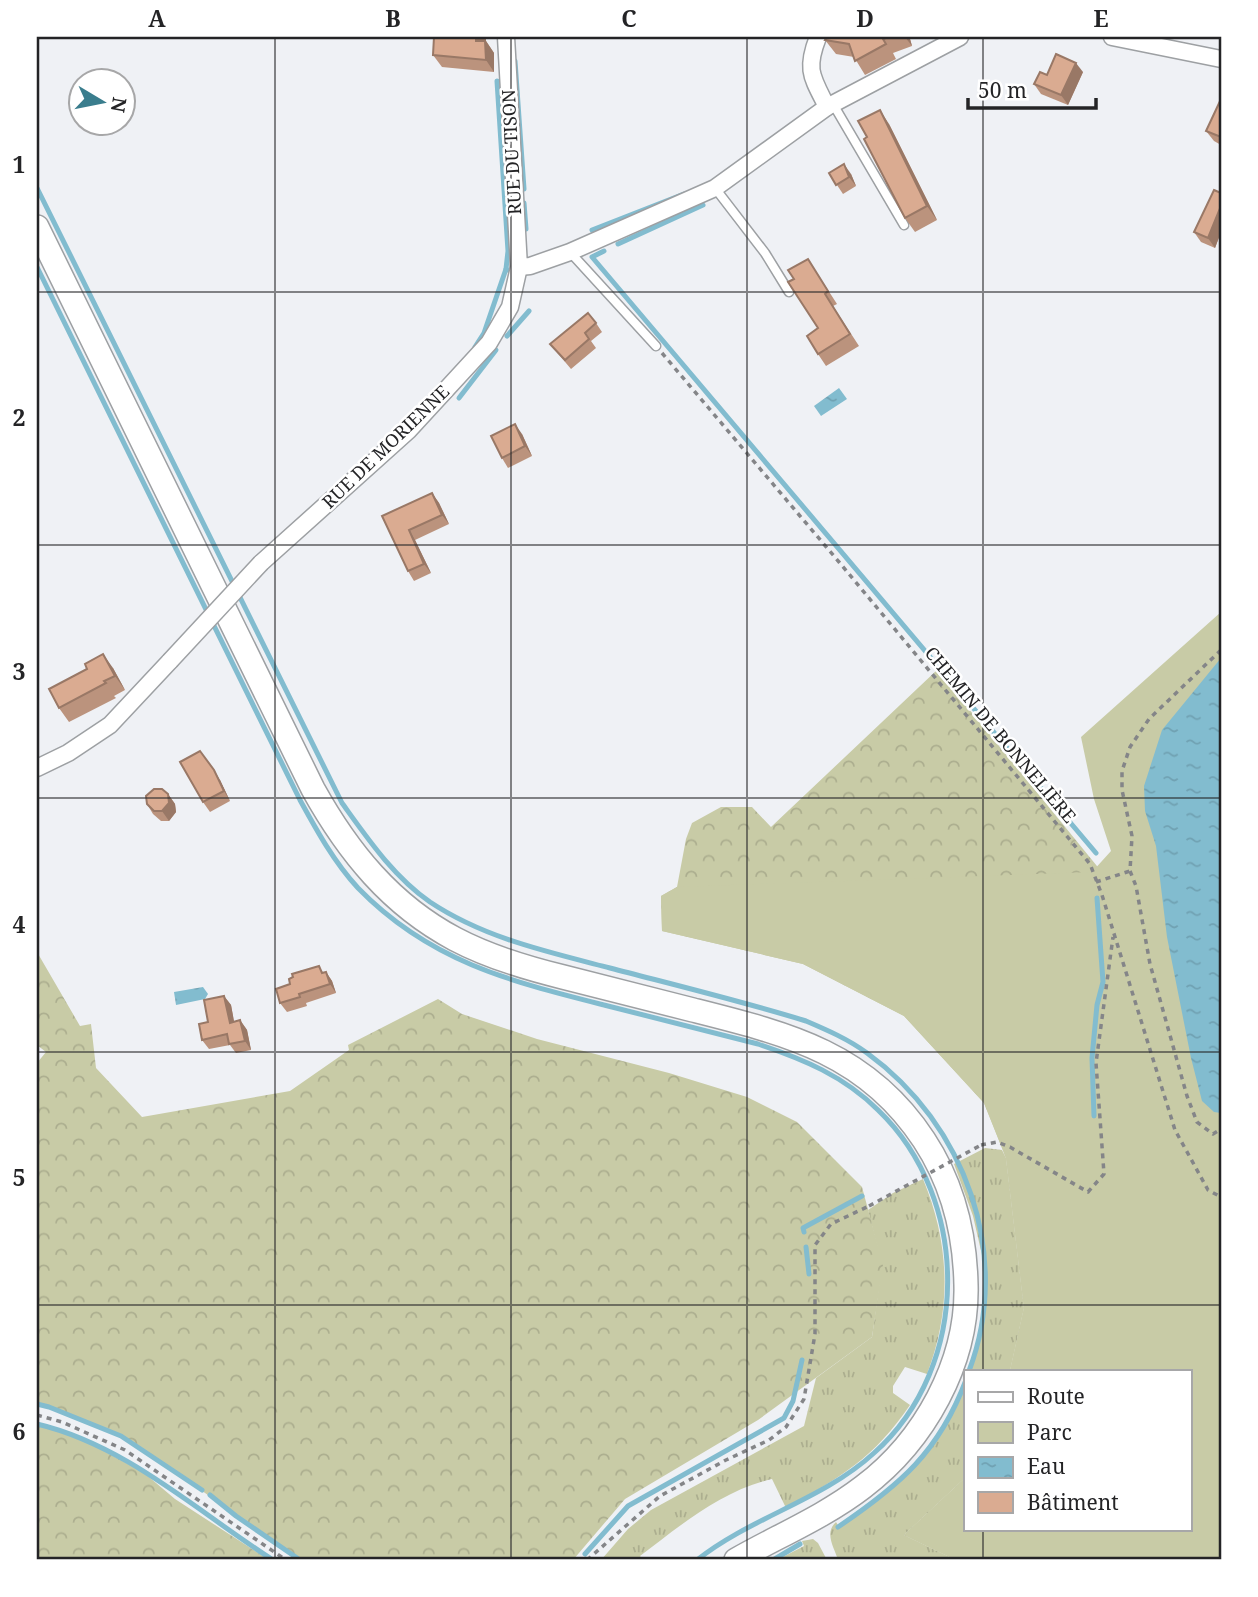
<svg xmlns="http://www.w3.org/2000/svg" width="1258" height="1597" font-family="'Noto Serif',serif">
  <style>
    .grass { fill: url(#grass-tufts) }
    .forest { fill: url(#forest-crowns) }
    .park { fill: #c8cba6 }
    .water { fill: url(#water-ripples) }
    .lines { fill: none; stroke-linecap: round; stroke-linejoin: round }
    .stream { stroke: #82bccf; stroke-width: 5 }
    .service-casing { stroke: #9da0a3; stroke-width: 11 }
    .minor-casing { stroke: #9da0a3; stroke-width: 19 }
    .secondary-casing { stroke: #9da0a3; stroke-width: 26 }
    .path { stroke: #848588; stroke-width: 3.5; stroke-dasharray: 5 5; stroke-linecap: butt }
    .service { stroke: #fff; stroke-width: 8 }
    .minor { stroke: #fff; stroke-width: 16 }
    .secondary { stroke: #fff; stroke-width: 23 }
    .minor-bridge-casing { stroke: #9da0a3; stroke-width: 19; stroke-linecap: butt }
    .path-bridge { stroke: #848588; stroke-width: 3.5; stroke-dasharray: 5 5; stroke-linecap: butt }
    .minor-bridge { stroke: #fff; stroke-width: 16 }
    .wall { fill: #bb937d }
    .shaded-wall { fill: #997866 }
    .building { fill: #daab91; stroke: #997866; stroke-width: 2 }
    .grid { fill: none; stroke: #242426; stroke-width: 2; stroke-opacity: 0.55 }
    .labels { text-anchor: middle; stroke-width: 5; stroke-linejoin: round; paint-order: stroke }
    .street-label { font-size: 18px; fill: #242426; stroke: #fff }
    .neatline { fill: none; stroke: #242426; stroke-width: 2.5 }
    .grid-label { font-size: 23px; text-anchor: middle; font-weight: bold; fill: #242426 }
  </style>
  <defs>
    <pattern id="grass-tufts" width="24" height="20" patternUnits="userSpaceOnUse" patternTransform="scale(1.75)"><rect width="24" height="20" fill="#c8cba6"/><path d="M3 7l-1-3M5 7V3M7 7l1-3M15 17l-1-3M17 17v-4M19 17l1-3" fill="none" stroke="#acae8f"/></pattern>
    <pattern id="forest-crowns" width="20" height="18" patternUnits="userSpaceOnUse" patternTransform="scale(1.75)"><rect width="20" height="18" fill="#c8cba6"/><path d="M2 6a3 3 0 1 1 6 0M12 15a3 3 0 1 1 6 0" fill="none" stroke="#acae8f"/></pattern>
    <pattern id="water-ripples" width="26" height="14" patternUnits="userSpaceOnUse" patternTransform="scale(1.75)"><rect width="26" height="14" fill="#82bccf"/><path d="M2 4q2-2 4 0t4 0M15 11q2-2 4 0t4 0" fill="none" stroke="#70a1b2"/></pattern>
  </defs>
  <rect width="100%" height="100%" fill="#eff1f5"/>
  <g class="grass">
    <polygon points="985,1148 1002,1150 1006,1158 1024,1308 1010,1371 971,1371 983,1328 987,1277 973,1216 954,1164"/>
    <path d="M923 1179C950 1244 952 1309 927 1374L905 1367 893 1386V1393L910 1405C874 1458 841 1477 786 1508L772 1479C721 1491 681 1525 640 1556L643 1560H601L628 1529 651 1510 804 1426 816 1378 872 1337 882 1265 868 1210 893 1193Z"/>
    <path d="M966 1386V1477L904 1535 956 1560H838C834 1547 824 1533 836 1522L839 1527C894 1489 940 1451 966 1386Z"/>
    <polygon points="813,1539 818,1543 827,1560 777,1560 804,1546 802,1541"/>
  </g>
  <g class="forest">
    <polygon points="937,670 1101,871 1155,1023 1221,1560 956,1560 904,1535 966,1477 966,1529 1190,1529 1190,1371 1010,1371 1024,1308 1006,1158 984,1103 904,1016 803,964 662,931 661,896 677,887 686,839 692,823 721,807 752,807 771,827"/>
    <polygon points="37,952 80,1026 91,1024 96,1068 142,1117 290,1091 349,1050 348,1045 438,999 462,1014 537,1039 669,1073 747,1097 797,1122 862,1187 883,1265 872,1337 758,1420 625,1499 573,1560 300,1560 137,1445 64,1413 37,1404 37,1063 46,1052 37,1045"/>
    <polygon points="37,1424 74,1435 143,1472 175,1499 269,1560 37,1560"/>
  </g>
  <polygon class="park" points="1221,612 1221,1560 956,1560 904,1535 966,1477 966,1529 1190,1529 1190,1371 1010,1371 1024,1308 1006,1158 984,1103 904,1016 803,964 662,931 661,896 677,887 1092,872 1111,851 1094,799 1081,737"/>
  <g class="water">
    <polygon points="839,388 847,399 821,416 814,406"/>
    <polygon points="1221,658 1221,1113 1214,1112 1202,1101 1191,1058 1167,937 1156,846 1145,811 1144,786 1162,730"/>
    <polygon points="203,987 208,994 205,999 176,1005 174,992"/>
  </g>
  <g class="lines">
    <g class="stream">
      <polyline points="515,61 524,189"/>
      <polyline points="497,81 508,251 506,269 508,270"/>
      <path d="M37 188 342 803C368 839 393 876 430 902 484 938 548 952 610 968 675 985 741 1001 806 1021 827 1030 848 1039 867 1053 965 1124 1013 1255 969 1371"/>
      <polyline points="524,203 526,229"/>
      <polyline points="592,230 684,194"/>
      <polyline points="618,244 703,205"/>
      <polyline points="604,251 592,257 1096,853"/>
      <path d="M37 267 300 800C317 831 334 862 358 888 429 961 509 981 604 1005 655 1018 706 1031 758 1044 803 1059 844 1076 878 1110 971 1199 972 1366 874 1453 823 1500 751 1517 697 1560"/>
      <polyline points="507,336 529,311"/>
      <polyline points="475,347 484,333 506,269"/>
      <polyline points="459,398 496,350"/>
      <polyline points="1094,1116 1092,1058 1097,1005 1103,982 1097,898"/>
      <polyline points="804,1232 803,1228 862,1196"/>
      <polyline points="806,1247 809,1274"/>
      <polyline points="37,1404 49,1407 121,1436 202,1490"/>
      <path d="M37 1424C126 1445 198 1512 273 1560"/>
      <polyline points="210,1495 236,1516 300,1560"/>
      <path d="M838 1527C900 1485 939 1452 966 1380"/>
      <polyline points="585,1554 628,1506 784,1418 793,1401 802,1360"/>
      <polyline points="773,1560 800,1544"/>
    </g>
    <g class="service-casing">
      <g id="service">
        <polyline points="833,104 904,225"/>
        <polyline points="715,188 765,253 789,292"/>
        <polyline points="570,252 656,346"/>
      </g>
    </g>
    <g class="minor-casing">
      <g id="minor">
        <path d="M818 37C805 70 812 77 827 107"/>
        <polyline points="1112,37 1221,59"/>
        <polyline points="519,267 530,266 570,252 715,188 827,107 960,37"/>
        <polyline points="261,563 408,431 489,343 510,307 519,267 506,37"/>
        <polyline points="37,768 68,753 110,725 170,661"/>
      </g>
    </g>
    <g class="secondary-casing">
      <path id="secondary" d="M37 227 313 789C348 852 391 905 455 939 489 957 526 968 563 977 606 988 649 999 693 1010 788 1034 867 1053 924 1140 953 1184 965 1233 966 1285 968 1363 924 1441 863 1487 824 1517 778 1536 736 1560"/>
    </g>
    <g class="path">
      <polyline points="662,353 839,562 1090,864 1102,895 1175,1130 1208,1190 1221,1197"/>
      <polyline points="1221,650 1149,719 1130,747 1122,771 1122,790 1132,836 1130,871 1136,886 1150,964 1187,1096 1197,1122 1213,1134 1221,1129"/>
      <polyline points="1096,882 1130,871"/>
      <polyline points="981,1145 997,1142 1010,1147 1088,1192 1104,1174 1096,1063 1113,937"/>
      <polyline points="37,1415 62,1422 125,1450 286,1560"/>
      <polyline points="587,1560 660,1496 726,1460 769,1440 786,1427 804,1399 815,1334 815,1245 831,1224 869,1206"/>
    </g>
    <use href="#service" class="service"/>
    <use href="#minor" class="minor"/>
    <use href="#secondary" class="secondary"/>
    <g class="minor-bridge-casing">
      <polyline id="minor-bridge" points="170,661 261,563"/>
    </g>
    <polyline class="path-bridge" points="869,1206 981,1145"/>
    <use href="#minor-bridge" class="minor-bridge"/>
  </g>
  <g class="wall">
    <polygon points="827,37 914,37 910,39 912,46 893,53 896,59 865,75 854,57 836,54 825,40"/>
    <polygon points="486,41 494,53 494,72 442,67 433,55"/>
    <polygon points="1083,72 1068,105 1041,94 1034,84 1047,75"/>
    <polygon points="1221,99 1221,145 1214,141 1206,131"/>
    <polygon points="889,124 937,220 915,232 905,218"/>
    <polygon points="829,173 851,174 856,186 843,194"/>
    <polygon points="1221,193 1221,232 1215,248 1201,242 1194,232"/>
    <polygon points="808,259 837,304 833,306 859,346 826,366 818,354 818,328 794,279"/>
    <polygon points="596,323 602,332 591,341 596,348 571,369 550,344"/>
    <polygon points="522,434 532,456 508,468 502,458"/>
    <polygon points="432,493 439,503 449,524 415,540 431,573 414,581 408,571 382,516"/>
    <polygon points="113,668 125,690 114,696 116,698 69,722 59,708"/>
    <polygon points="220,780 230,801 210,812 203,802"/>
    <polygon points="168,794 175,804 176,812 169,821 161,821 153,814 147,804"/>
    <polygon points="324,972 326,972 332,981 336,993 306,1003 307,1006 287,1012 280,1003"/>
    <polygon points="224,996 231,1005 234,1022 240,1020 247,1030 251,1050 236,1053 230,1045 209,1049 202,1040 208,1022"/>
  </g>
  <g class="shaded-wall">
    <polygon points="476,37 486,37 486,41 494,53 494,72 486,60 476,41"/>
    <polygon points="905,37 909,37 910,39 912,46"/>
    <polygon points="1076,63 1083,72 1068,105 1061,95"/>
    <polygon points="880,110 889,124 937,220 927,206"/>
    <polygon points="844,164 851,174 856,186 849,177"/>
    <polygon points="1221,206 1221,232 1215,248 1208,238"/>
    <polygon points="515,424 522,434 532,456 525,446"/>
    <polygon points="432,493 439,503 449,524 442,515"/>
    <polygon points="409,530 415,540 431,573 424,564"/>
    <polygon points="103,654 113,668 125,690 115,676"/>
    <polygon points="214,770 220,780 230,801 224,791"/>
    <polygon points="168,794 175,804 176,812 169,821 162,811"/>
    <polygon points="326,972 332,981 336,993 330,984"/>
    <polygon points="224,996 231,1005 236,1032 230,1023"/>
    <polygon points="240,1020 247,1030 251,1050 245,1041"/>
  </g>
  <g class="building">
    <polygon points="434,37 476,37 476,41 485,41 486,60 433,55"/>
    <polygon points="827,37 889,37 883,39 886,44 855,61 849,44 825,40"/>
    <polygon points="1056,54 1076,63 1061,95 1034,84 1040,72 1047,75"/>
    <polygon points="1221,99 1221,137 1206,131"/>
    <polygon points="880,110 927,206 905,218 864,139 867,137 858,121"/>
    <polygon points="844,164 849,177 836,185 829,173"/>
    <polygon points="1214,190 1221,193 1221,206 1208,238 1194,232"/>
    <polygon points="808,259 828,291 825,294 850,334 818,354 807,336 818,328 788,282 794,279 788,270"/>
    <polygon points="588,313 596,323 585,333 589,339 565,360 550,344"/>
    <polygon points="515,424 525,446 502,458 491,436"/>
    <polygon points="432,493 442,515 409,530 424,564 408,571 382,516"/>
    <polygon points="103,654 115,676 104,681 106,683 59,708 49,689 87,669 85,664"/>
    <polygon points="200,751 214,770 224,791 203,802 180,762"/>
    <polygon points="154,789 162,789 168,794 169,803 162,811 154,811 147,804 146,796"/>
    <polygon points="319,966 322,973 326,972 330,984 299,994 300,997 280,1003 276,989 290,984 289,979 293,977 292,974"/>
    <polygon points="224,996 230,1023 240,1020 245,1041 229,1044 227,1034 202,1040 199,1024 208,1022 204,1000"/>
  </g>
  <path class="grid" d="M275 37V1560M511 37V1560M747 37V1560M983 37V1371M37 292H1221M37 545H1221M37 798H1221M37 1052H1221M37 1305H1221M983 1529V1560"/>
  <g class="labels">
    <g class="street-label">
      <text transform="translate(512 152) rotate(-93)" y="6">RUE DU TISON</text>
      <text transform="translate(386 447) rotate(-44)" y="6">RUE DE MORIENNE</text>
      <text transform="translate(1000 735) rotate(50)" y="6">CHEMIN DE BONNELIÈRE</text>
    </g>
  </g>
  <rect width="1258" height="1597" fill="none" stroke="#ffffff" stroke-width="77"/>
  <rect x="964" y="1370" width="228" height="161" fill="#ffffff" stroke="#a7a7a8" stroke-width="2"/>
  <rect x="978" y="1392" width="35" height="10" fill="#ffffff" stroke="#a7a7a8" stroke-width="2"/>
  <text x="1027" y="1404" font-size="21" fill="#242426">Route</text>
  <rect x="978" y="1422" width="35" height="21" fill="#c8cba6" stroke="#a7a7a8" stroke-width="2"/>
  <text x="1027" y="1440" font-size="21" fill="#242426">Parc</text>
  <rect x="978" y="1457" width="35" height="21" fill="url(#water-ripples)" stroke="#a7a7a8" stroke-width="2"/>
  <text x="1027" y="1474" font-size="21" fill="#242426">Eau</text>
  <rect x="978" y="1492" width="35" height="21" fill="#daab91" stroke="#a7a7a8" stroke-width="2"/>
  <text x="1027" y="1510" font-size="21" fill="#242426">Bâtiment</text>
  <g transform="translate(102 102) rotate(100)"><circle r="33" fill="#ffffff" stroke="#a7a7a8" stroke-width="2"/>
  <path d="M0-5L12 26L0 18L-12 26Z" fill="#3a7d8d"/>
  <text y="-10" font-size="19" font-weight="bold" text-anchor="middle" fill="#242426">N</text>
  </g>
  <path d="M968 98v10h128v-10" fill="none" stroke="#242426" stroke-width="3.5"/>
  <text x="978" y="98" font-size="21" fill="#242426" stroke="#ffffff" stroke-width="5" paint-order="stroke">50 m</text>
  <rect x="38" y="38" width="1182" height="1520" class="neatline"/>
  <g class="grid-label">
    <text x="157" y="27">A</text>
    <text x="393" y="27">B</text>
    <text x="629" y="27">C</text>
    <text x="865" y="27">D</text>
    <text x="1101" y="27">E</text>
    <text x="19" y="173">1</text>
    <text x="19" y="426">2</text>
    <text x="19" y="680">3</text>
    <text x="19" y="933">4</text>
    <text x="19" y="1186">5</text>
    <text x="19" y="1440">6</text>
  </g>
</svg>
